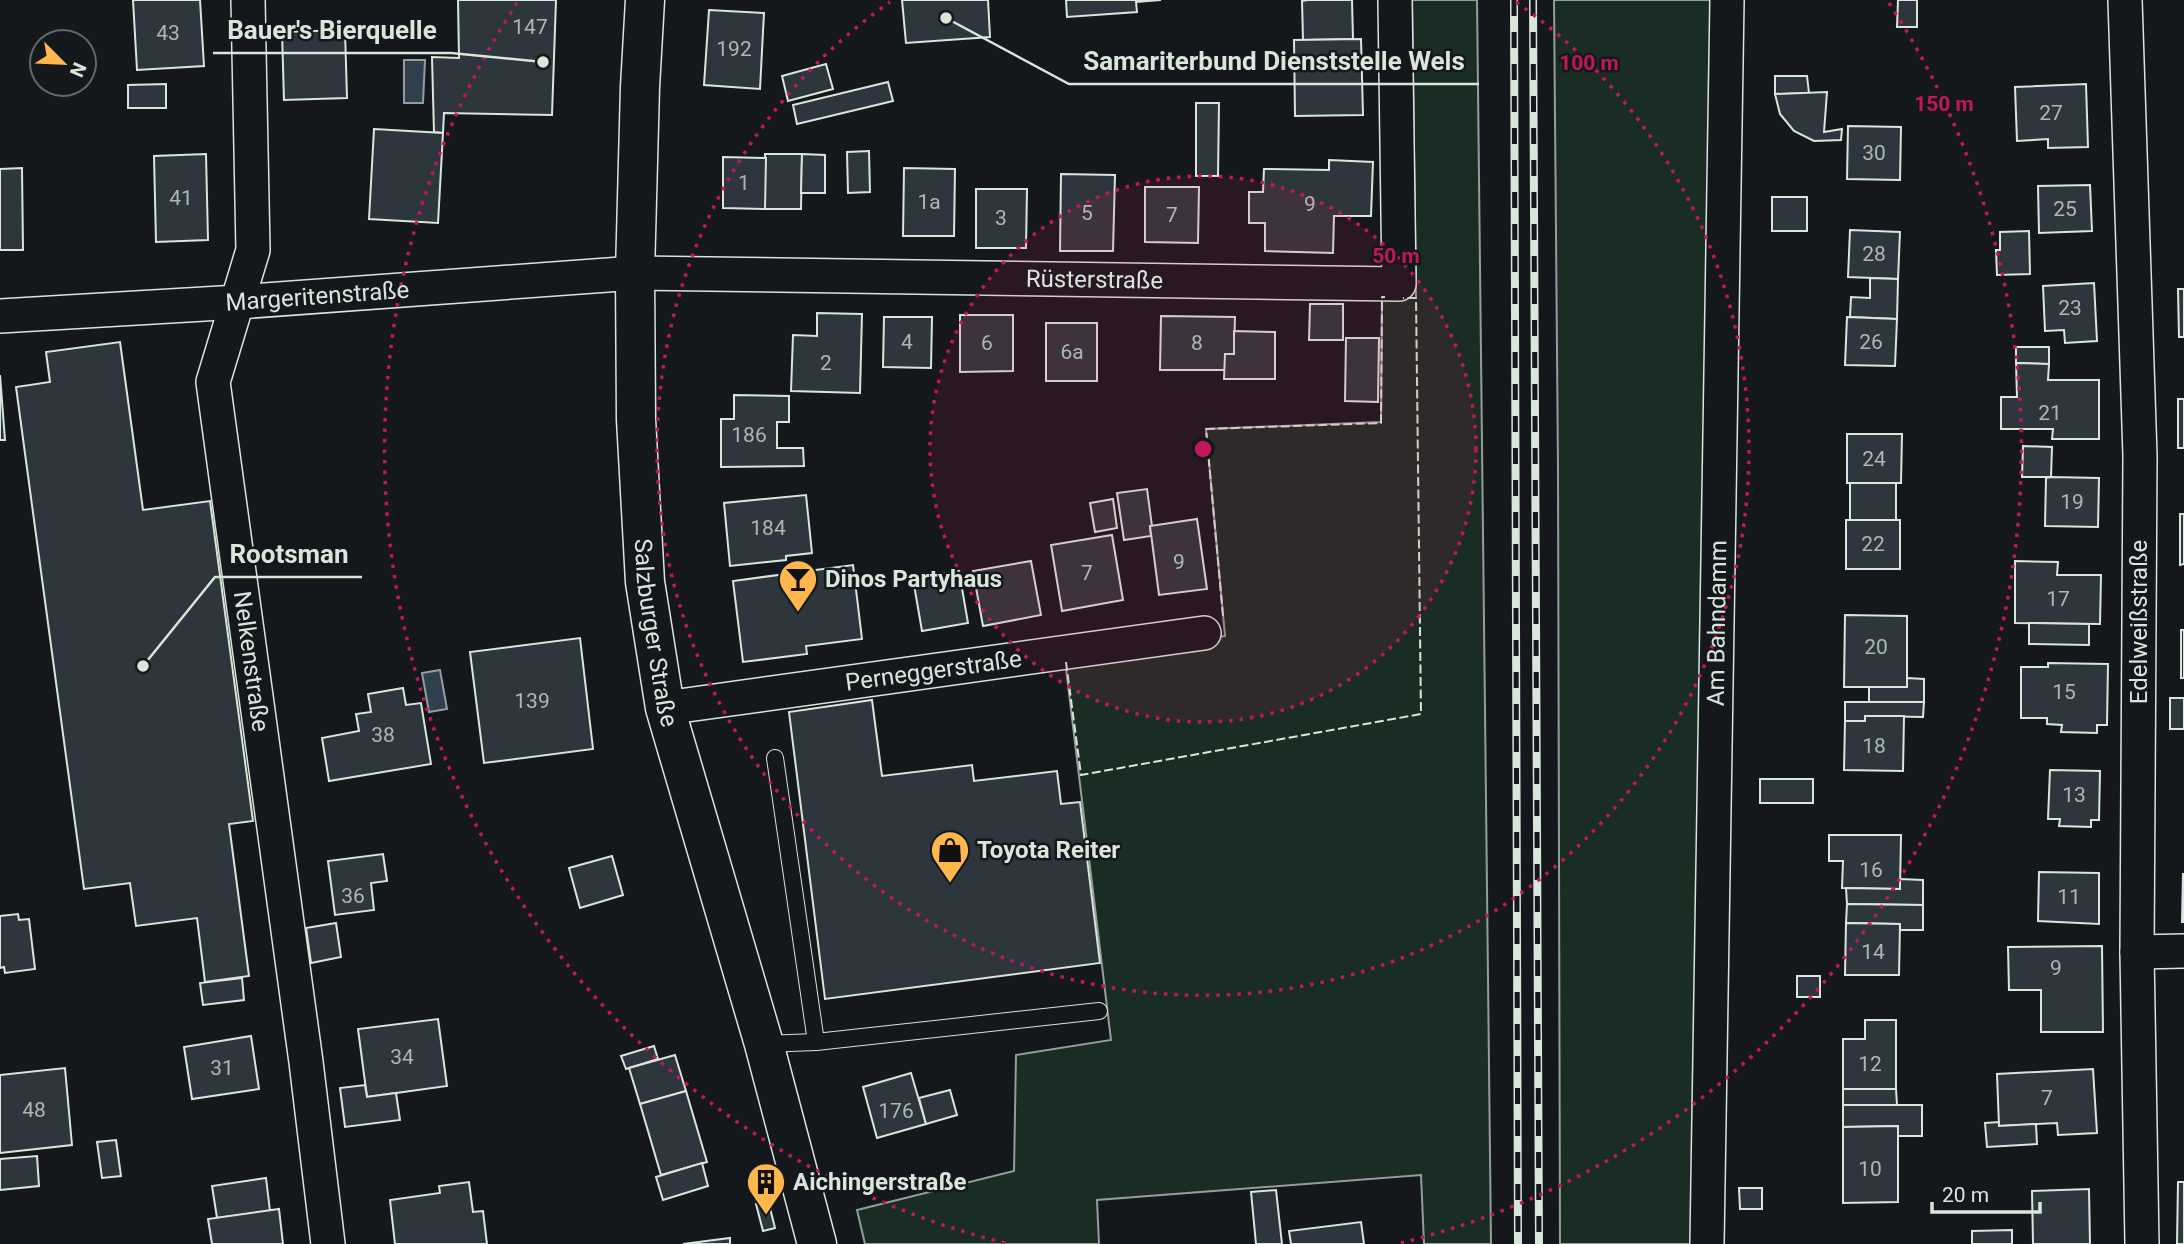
<svg xmlns="http://www.w3.org/2000/svg" width="2184" height="1244" font-family="Roboto,sans-serif">
  <style>
    .green { fill: #1a2d24; stroke: #939e99; stroke-width: 2 }
    .water { fill: #2f3f4d; stroke: #939e99; stroke-width: 2 }
    .building { fill: #2c363c; stroke: #d8e6dc; stroke-width: 2 }
    .lines { fill: none; stroke-linecap: round; stroke-linejoin: round }
    .lane-casing { stroke: #d8e6dc; stroke-width: 18 }
    .street-casing { stroke: #d8e6dc; stroke-width: 36 }
    .primary-casing { stroke: #d8e6dc; stroke-width: 41 }
    .lane { stroke: #14181c; stroke-width: 16 }
    .street { stroke: #14181c; stroke-width: 33 }
    .primary { stroke: #14181c; stroke-width: 38 }
    .rail-casing { stroke: #d8e6dc; stroke-width: 8 }
    .rail { stroke: #14181c; stroke-width: 5; stroke-dasharray: 16; stroke-linecap: butt }
    .fence { stroke: #d8e6dc; stroke-width: 2; stroke-dasharray: 9 3.5; stroke-linecap: butt }
    .ring { fill: none; stroke: #c2185b; stroke-width: 3.5; stroke-dasharray: 3.5 7 }
    .labels { text-anchor: middle; stroke-width: 5; stroke-linejoin: round; paint-order: stroke }
    .number-label { font-size: 21px; fill: #adbab4 }
    .street-label { font-size: 24px; fill: #d8e6dc; stroke: #14181c }
    .poi-label { font-size: 24px; font-weight: bold; fill: #d8e6dc; stroke: #14181c; text-anchor: start }
    .centre { fill: #c2185b; stroke: #14181c; stroke-width: 3.5 }
    .ring-label { font-size: 21px; text-anchor: middle; font-weight: bold; fill: #c2185b; stroke: #14181c; stroke-width: 5; stroke-linejoin: round; paint-order: stroke }
    .leader { fill: none; stroke: #d8e6dc; stroke-width: 2.5 }
    .callout-dot { fill: #d8e6dc; stroke: #14181c; stroke-width: 2.5 }
    .callout-label { font-size: 26px; text-anchor: middle; font-weight: bold; fill: #d8e6dc; stroke: #14181c; stroke-width: 5; stroke-linejoin: round; paint-order: stroke }
  </style>
  <rect width="100%" height="100%" fill="#14181c"/>
  <g class="green">
    <polygon points="1412,0 1477,0 1491,1244 1424,1244 1421,1175 1097,1200 1099,1244 865,1244 857,1210 1014,1171 1016,1055 1111,1040 1064,652 1225,636 1206,429 1381,422 1382,297 1416,298"/>
    <polygon points="1554,0 1715,0 1699,1244 1560,1244 1558,468"/>
  </g>
  <g class="water">
    <polygon points="404,60 425,60 423,103 404,103"/>
    <polygon points="440,670 447,709 429,712 422,673"/>
  </g>
  <g class="building">
    <polygon points="133,0 200,0 204,66 137,70"/>
    <polygon points="458,0 556,0 552,115 444,113 443,133 434,132 432,57 459,58"/>
    <polygon points="902,0 988,0 990,37 906,43"/>
    <polygon points="1066,0 1161,0 1136,2 1137,12 1067,17"/>
    <polygon points="1308,0 1352,0 1353,39 1303,40 1302,1"/>
    <polygon points="1898,0 1917,0 1917,27 1897,27"/>
    <polygon points="709,10 764,13 760,89 704,85"/>
    <polygon points="345,30 347,98 284,100 282,32"/>
    <polygon points="1361,39 1363,115 1295,116 1294,40"/>
    <polygon points="826,64 833,89 788,101 782,76"/>
    <polygon points="1775,76 1807,76 1809,93 1775,94"/>
    <polygon points="888,82 893,101 797,124 793,105"/>
    <polygon points="166,84 166,108 128,108 128,85"/>
    <polygon points="2086,84 2088,147 2048,148 2048,139 2017,141 2015,87"/>
    <polygon points="1827,92 1824,132 1842,129 1841,140 1814,141 1794,131 1780,114 1775,94"/>
    <polygon points="1196,103 1219,103 1218,176 1196,176"/>
    <polygon points="1848,126 1901,127 1900,180 1847,179"/>
    <polygon points="374,129 443,133 438,223 369,219"/>
    <polygon points="869,151 870,192 848,193 847,152"/>
    <polygon points="206,154 208,240 156,242 154,156"/>
    <polygon points="765,154 802,154 801,209 765,209"/>
    <polygon points="802,154 825,155 825,193 801,193"/>
    <polygon points="723,157 766,158 765,209 723,208"/>
    <polygon points="1329,160 1373,162 1371,216 1334,216 1333,253 1265,251 1265,223 1249,223 1249,192 1263,192 1264,169 1329,170"/>
    <polygon points="22,168 23,250 0,250 0,169"/>
    <polygon points="904,168 955,169 954,236 903,236"/>
    <polygon points="1061,174 1115,175 1113,251 1060,251"/>
    <polygon points="2090,185 2092,231 2039,233 2038,186"/>
    <polygon points="1145,187 1199,187 1198,243 1145,242"/>
    <polygon points="976,189 1027,189 1026,248 976,248"/>
    <rect x="1772" y="197" width="35" height="34"/>
    <polygon points="1850,230 1900,232 1898,279 1848,277"/>
    <polygon points="2029,231 2030,274 1997,275 1996,250 2000,250 2000,232"/>
    <polygon points="1870,278 1898,279 1897,319 1850,317 1851,297 1870,298"/>
    <polygon points="2094,283 2097,341 2065,343 2064,330 2045,331 2043,286"/>
    <polygon points="2178,289 2184,289 2184,337 2179,337"/>
    <polygon points="1310,304 1343,304 1343,340 1309,340"/>
    <polygon points="817,313 862,314 860,393 791,391 793,335 817,336"/>
    <polygon points="960,315 1013,315 1013,371 960,372"/>
    <polygon points="1161,316 1235,317 1234,354 1225,354 1225,370 1160,370"/>
    <polygon points="884,317 932,317 931,368 883,367"/>
    <polygon points="1847,317 1897,319 1895,366 1845,365"/>
    <rect x="1046" y="323" width="51" height="58"/>
    <polygon points="1234,331 1275,332 1275,379 1224,379 1225,354 1234,354"/>
    <polygon points="1346,338 1379,338 1378,402 1345,401"/>
    <polygon points="120,342 143,510 210,501 253,821 229,824 249,976 205,982 197,918 136,926 130,883 84,889 16,387 50,382 46,352"/>
    <polygon points="2016,347 2049,347 2049,364 2016,363"/>
    <polygon points="2016,363 2049,364 2048,380 2099,380 2099,439 2052,439 2053,429 2001,429 2001,397 2017,397"/>
    <polygon points="0,375 5,440 0,440"/>
    <polygon points="734,395 789,396 789,422 777,422 777,448 803,448 804,466 721,467 721,419 734,419"/>
    <rect x="2178" y="399" width="6" height="49"/>
    <polygon points="1847,434 1902,434 1901,483 1847,483"/>
    <polygon points="2023,446 2052,447 2051,477 2022,477"/>
    <polygon points="2051,477 2099,478 2098,527 2045,526 2046,478"/>
    <rect x="1850" y="483" width="46" height="37"/>
    <polygon points="1147,489 1152,526 1150,526 1151,536 1124,540 1117,493"/>
    <polygon points="806,495 812,553 786,556 786,560 730,566 724,503"/>
    <polygon points="1113,499 1117,528 1095,532 1090,503"/>
    <polygon points="2180,514 2184,514 2184,564 2180,565"/>
    <polygon points="1197,519 1207,589 1159,595 1150,526"/>
    <rect x="1846" y="520" width="54" height="49"/>
    <polygon points="1112,535 1123,600 1062,611 1051,545"/>
    <polygon points="1031,561 1041,615 983,626 973,571"/>
    <polygon points="2015,561 2058,562 2057,575 2101,575 2100,624 2015,623"/>
    <polygon points="853,565 862,639 806,646 807,654 743,662 733,581"/>
    <polygon points="959,571 968,623 922,631 913,579"/>
    <polygon points="1845,615 1907,616 1907,687 1844,687"/>
    <polygon points="2029,623 2089,624 2089,645 2029,644"/>
    <rect x="2181" y="630" width="3" height="48"/>
    <polygon points="580,638 593,749 484,763 470,652"/>
    <polygon points="2048,663 2108,664 2107,725 2097,725 2097,733 2061,732 2062,725 2047,724 2047,718 2021,718 2021,667 2048,667"/>
    <polygon points="1907,678 1924,679 1924,702 1869,702 1869,687 1907,687"/>
    <polygon points="403,688 406,705 421,703 431,764 329,781 322,738 359,731 356,714 371,712 368,694"/>
    <rect x="2170" y="698" width="14" height="31"/>
    <polygon points="872,700 882,776 972,765 974,781 1057,771 1061,804 1080,802 1100,963 825,999 789,712"/>
    <polygon points="1845,702 1924,702 1923,717 1865,716 1865,721 1845,721"/>
    <polygon points="1865,716 1904,716 1903,771 1844,770 1845,721 1865,721"/>
    <polygon points="2050,770 2100,771 2099,820 2091,820 2091,827 2059,826 2060,819 2048,819"/>
    <rect x="1760" y="779" width="53" height="24"/>
    <polygon points="1829,835 1901,835 1900,889 1842,888 1843,861 1829,861"/>
    <polygon points="383,854 387,881 371,883 374,910 335,915 328,861"/>
    <polygon points="612,856 623,895 580,908 569,868"/>
    <polygon points="2039,872 2099,873 2099,924 2038,921"/>
    <polygon points="2183,874 2184,874 2184,922 2182,922"/>
    <polygon points="1900,879 1923,880 1923,905 1847,904 1846,888 1900,889"/>
    <polygon points="1847,904 1923,905 1923,930 1900,930 1900,924 1846,923"/>
    <polygon points="18,914 19,920 29,919 35,969 5,973 4,967 0,968 0,916"/>
    <polygon points="336,923 341,957 311,963 306,928"/>
    <polygon points="1846,923 1900,924 1899,975 1845,975"/>
    <polygon points="2102,946 2103,1032 2041,1032 2041,990 2009,990 2008,947"/>
    <rect x="1797" y="976" width="23" height="21"/>
    <polygon points="242,978 244,1000 203,1005 200,983"/>
    <polygon points="438,1019 447,1086 367,1097 358,1029"/>
    <polygon points="1865,1020 1896,1020 1896,1089 1843,1089 1843,1039 1865,1039"/>
    <polygon points="251,1036 259,1089 192,1099 184,1047"/>
    <polygon points="654,1046 658,1059 626,1069 621,1056"/>
    <polygon points="675,1055 686,1091 640,1104 629,1068"/>
    <polygon points="65,1068 72,1145 0,1153 0,1075"/>
    <polygon points="2093,1069 2097,1133 2058,1135 2057,1123 1999,1126 1997,1074"/>
    <polygon points="911,1073 926,1124 877,1138 863,1087"/>
    <polygon points="365,1085 367,1097 396,1093 400,1120 345,1127 340,1088"/>
    <polygon points="1843,1089 1896,1089 1897,1105 1843,1105"/>
    <polygon points="950,1090 957,1115 926,1124 919,1098"/>
    <polygon points="686,1091 707,1162 661,1175 640,1104"/>
    <polygon points="1843,1105 1922,1105 1922,1136 1897,1136 1898,1126 1843,1127"/>
    <polygon points="1999,1122 1999,1126 2036,1124 2037,1144 1987,1147 1985,1123"/>
    <polygon points="1898,1126 1898,1202 1843,1203 1843,1127"/>
    <polygon points="116,1140 121,1176 102,1178 97,1142"/>
    <polygon points="37,1156 39,1186 0,1190 0,1159"/>
    <polygon points="702,1163 708,1186 663,1200 656,1177"/>
    <polygon points="266,1178 270,1211 217,1218 212,1186"/>
    <polygon points="469,1182 473,1212 483,1211 487,1244 395,1244 390,1200 440,1193 439,1186"/>
    <polygon points="2178,1182 2184,1182 2184,1244 2177,1244"/>
    <polygon points="1739,1188 1762,1188 1762,1209 1740,1209"/>
    <polygon points="2089,1189 2090,1244 2033,1244 2032,1191"/>
    <polygon points="1276,1190 1282,1244 1256,1244 1251,1192"/>
    <polygon points="768,1200 775,1228 763,1231 756,1204"/>
    <polygon points="279,1209 283,1244 212,1244 208,1219"/>
    <polygon points="1361,1222 1364,1244 1291,1244 1289,1231"/>
    <polygon points="2012,1230 2012,1244 1972,1244 1972,1231"/>
    <polygon points="730,1238 730,1244 683,1244"/>
  </g>
  <g class="lines">
    <g class="lane-casing">
      <g id="lane">
        <polyline points="775,758 816,1042"/>
        <polyline points="764,1044 816,1042 1099,1011"/>
      </g>
    </g>
    <g class="street-casing">
      <g id="street">
        <path id="s1" d="M248 0 253 250 213 382 306 1062 328 1244"/>
        <polyline points="2125,0 2140,456 2137,952 2142,1244"/>
        <path id="s2" d="M0 316 238 302 635 273 1399 284 1395 0"/>
        <path id="s3" d="M665 708 1204 633"/>
        <polyline points="2137,952 2184,951"/>
        <path id="s4" d="M1707 1244 1727 0"/>
      </g>
    </g>
    <g class="primary-casing">
      <g id="primary">
        <path id="s5" d="M645 0 640 87 635 273 636 419 645 582 665 708 764 1044 817 1244"/>
      </g>
    </g>
    <use href="#lane" class="lane"/>
    <use href="#street" class="street"/>
    <use href="#primary" class="primary"/>
    <g class="rail-casing">
      <g id="rail">
        <polyline points="1514,0 1518,1244"/>
        <polyline points="1533,0 1539,1244"/>
      </g>
    </g>
    <use href="#rail" class="rail"/>
    <g class="fence">
      <polyline points="1223,616 1206,429 1381,423 1382,297 1385,297"/>
      <polyline points="1066,662 1081,775 1421,714 1416,298 1403,298"/>
    </g>
  </g>
  <circle cx="1203" cy="449" r="273" fill="#c2185b" fill-opacity=".12"/>
  <g class="ring">
    <circle cx="1203" cy="449" r="273"/>
    <path d="M1516 2A546 546 0 1 1 890 2"/>
    <path d="M1005 1243A818 818 0 0 1 517 3M1889 3A818 818 0 0 1 1401 1243"/>
  </g>
  <defs>
    <g id="bar-pin" transform="scale(2.0125)"><path d="M0 17L-7.5 6A9.5 9.5 0 1 1 7.5 6Z" fill="#ffb74d" stroke="#14181c"/><path d="M-6-5H6L.8 .8V4.5H3.5V6h-7V4.5H-.8V.8Z" fill="#111"/></g>
    <g id="shop-pin" transform="scale(2.0125)"><path d="M0 17L-7.5 6A9.5 9.5 0 1 1 7.5 6Z" fill="#ffb74d" stroke="#14181c"/><path d="M-5-2.5h2.3a2.7 3.5 0 0 1 5.4 0H5L5.5 6h-11ZM-1.5-2.5h3a1.5 2.3 0 0 0-3 0Z" fill="#111"/></g>
    <g id="building-pin" transform="scale(2.0125)"><path d="M0 17L-7.5 6A9.5 9.5 0 1 1 7.5 6Z" fill="#ffb74d" stroke="#14181c"/><path d="M-4-6H4V6H1V3H-1V6H-4ZM-2.5-4.3h1.7v1.8h-1.7ZM.8-4.3h1.7v1.8H.8ZM-2.5-1h1.7V.8h-1.7ZM.8-1h1.7V.8H.8Z" fill="#111"/></g>
  </defs>
  <g fill-rule="evenodd">
    <use href="#bar-pin" x="798" y="579"/>
    <use href="#shop-pin" x="950" y="850"/>
    <use href="#building-pin" x="766" y="1182"/>
  </g>
  <g class="labels">
    <g class="number-label">
      <text x="530" y="34">147</text>
      <text x="168" y="40">43</text>
      <text x="734" y="56">192</text>
      <text x="2051" y="120">27</text>
      <text x="1874" y="160">30</text>
      <text x="744" y="190">1</text>
      <text x="181" y="205">41</text>
      <text x="929" y="209">1a</text>
      <text x="1310" y="211">9</text>
      <text x="2065" y="216">25</text>
      <text x="1087" y="220">5</text>
      <text x="1172" y="222">7</text>
      <text x="1001" y="225">3</text>
      <text x="1874" y="261">28</text>
      <text x="2070" y="315">23</text>
      <text x="907" y="349">4</text>
      <text x="1871" y="349">26</text>
      <text x="987" y="350">6</text>
      <text x="1197" y="350">8</text>
      <text x="1072" y="359">6a</text>
      <text x="826" y="370">2</text>
      <text x="2050" y="420">21</text>
      <text x="749" y="442">186</text>
      <text x="1874" y="466">24</text>
      <text x="2072" y="509">19</text>
      <text x="768" y="535">184</text>
      <text x="1873" y="551">22</text>
      <text x="1179" y="569">9</text>
      <text x="1087" y="580">7</text>
      <text x="2058" y="606">17</text>
      <text x="1876" y="654">20</text>
      <text x="2064" y="699">15</text>
      <text x="532" y="708">139</text>
      <text x="383" y="742">38</text>
      <text x="1874" y="753">18</text>
      <text x="2074" y="802">13</text>
      <text x="1871" y="877">16</text>
      <text x="353" y="903">36</text>
      <text x="2069" y="904">11</text>
      <text x="1873" y="959">14</text>
      <text x="2056" y="975">9</text>
      <text x="402" y="1064">34</text>
      <text x="1870" y="1071">12</text>
      <text x="222" y="1075">31</text>
      <text x="2047" y="1105">7</text>
      <text x="34" y="1117">48</text>
      <text x="896" y="1118">176</text>
      <text x="1870" y="1176">10</text>
    </g>
    <g class="street-label">
      <text dy="8" stroke="none"><textPath href="#s2" startOffset="1096">Rüsterstraße</textPath></text>
      <text dy="8" stroke="none"><textPath href="#s2" startOffset="318">Margeritenstraße</textPath></text>
      <text dy="8" stroke="none"><textPath href="#s4" startOffset="621">Am Bahndamm</textPath></text>
      <text transform="translate(2139 622) rotate(-90)" y="8">Edelweißstraße</text>
      <text dy="8" stroke="none"><textPath href="#s5" startOffset="634">Salzburger Straße</textPath></text>
      <text dy="8" stroke="none"><textPath href="#s1" startOffset="670">Nelkenstraße</textPath></text>
      <text dy="8" stroke="none"><textPath href="#s3" startOffset="271">Perneggerstraße</textPath></text>
    </g>
    <g class="poi-label">
      <text x="825" y="587">Dinos Partyhaus</text>
      <text x="977" y="858">Toyota Reiter</text>
      <text x="793" y="1190">Aichingerstraße</text>
    </g>
  </g>
  <circle cx="1203" cy="449" r="10" class="centre"/>
  <g class="ring-label">
    <text x="1589" y="70">100 m</text>
    <text x="1944" y="111">150 m</text>
    <text x="1396" y="263">50 m</text>
  </g>
  <path class="leader" d="M543 62L451 53H213M946 18L1069 84H1479M143 666L215 577H362"/>
  <g class="callout-dot">
    <circle cx="543" cy="62" r="7"/>
    <circle cx="946" cy="18" r="7"/>
    <circle cx="143" cy="666" r="7"/>
  </g>
  <g class="callout-label">
    <text x="332" y="39">Bauer's Bierquelle</text>
    <text x="1274" y="70">Samariterbund Dienststelle Wels</text>
    <text x="289" y="563">Rootsman</text>
  </g>
  <g transform="translate(63 63) rotate(114)"><circle r="33" fill="#14181c" stroke="#626a69" stroke-width="2"/>
  <path d="M0-5L12 26L0 18L-12 26Z" fill="#ffb74d"/>
  <text y="-10" font-size="19" font-weight="bold" text-anchor="middle" fill="#d8e6dc">N</text>
  </g>
  <path d="M1932 1202v10h108v-10" fill="none" stroke="#d8e6dc" stroke-width="3.5"/>
  <text x="1942" y="1202" font-size="21" fill="#d8e6dc" stroke="#14181c" stroke-width="5" paint-order="stroke">20 m</text>
</svg>
